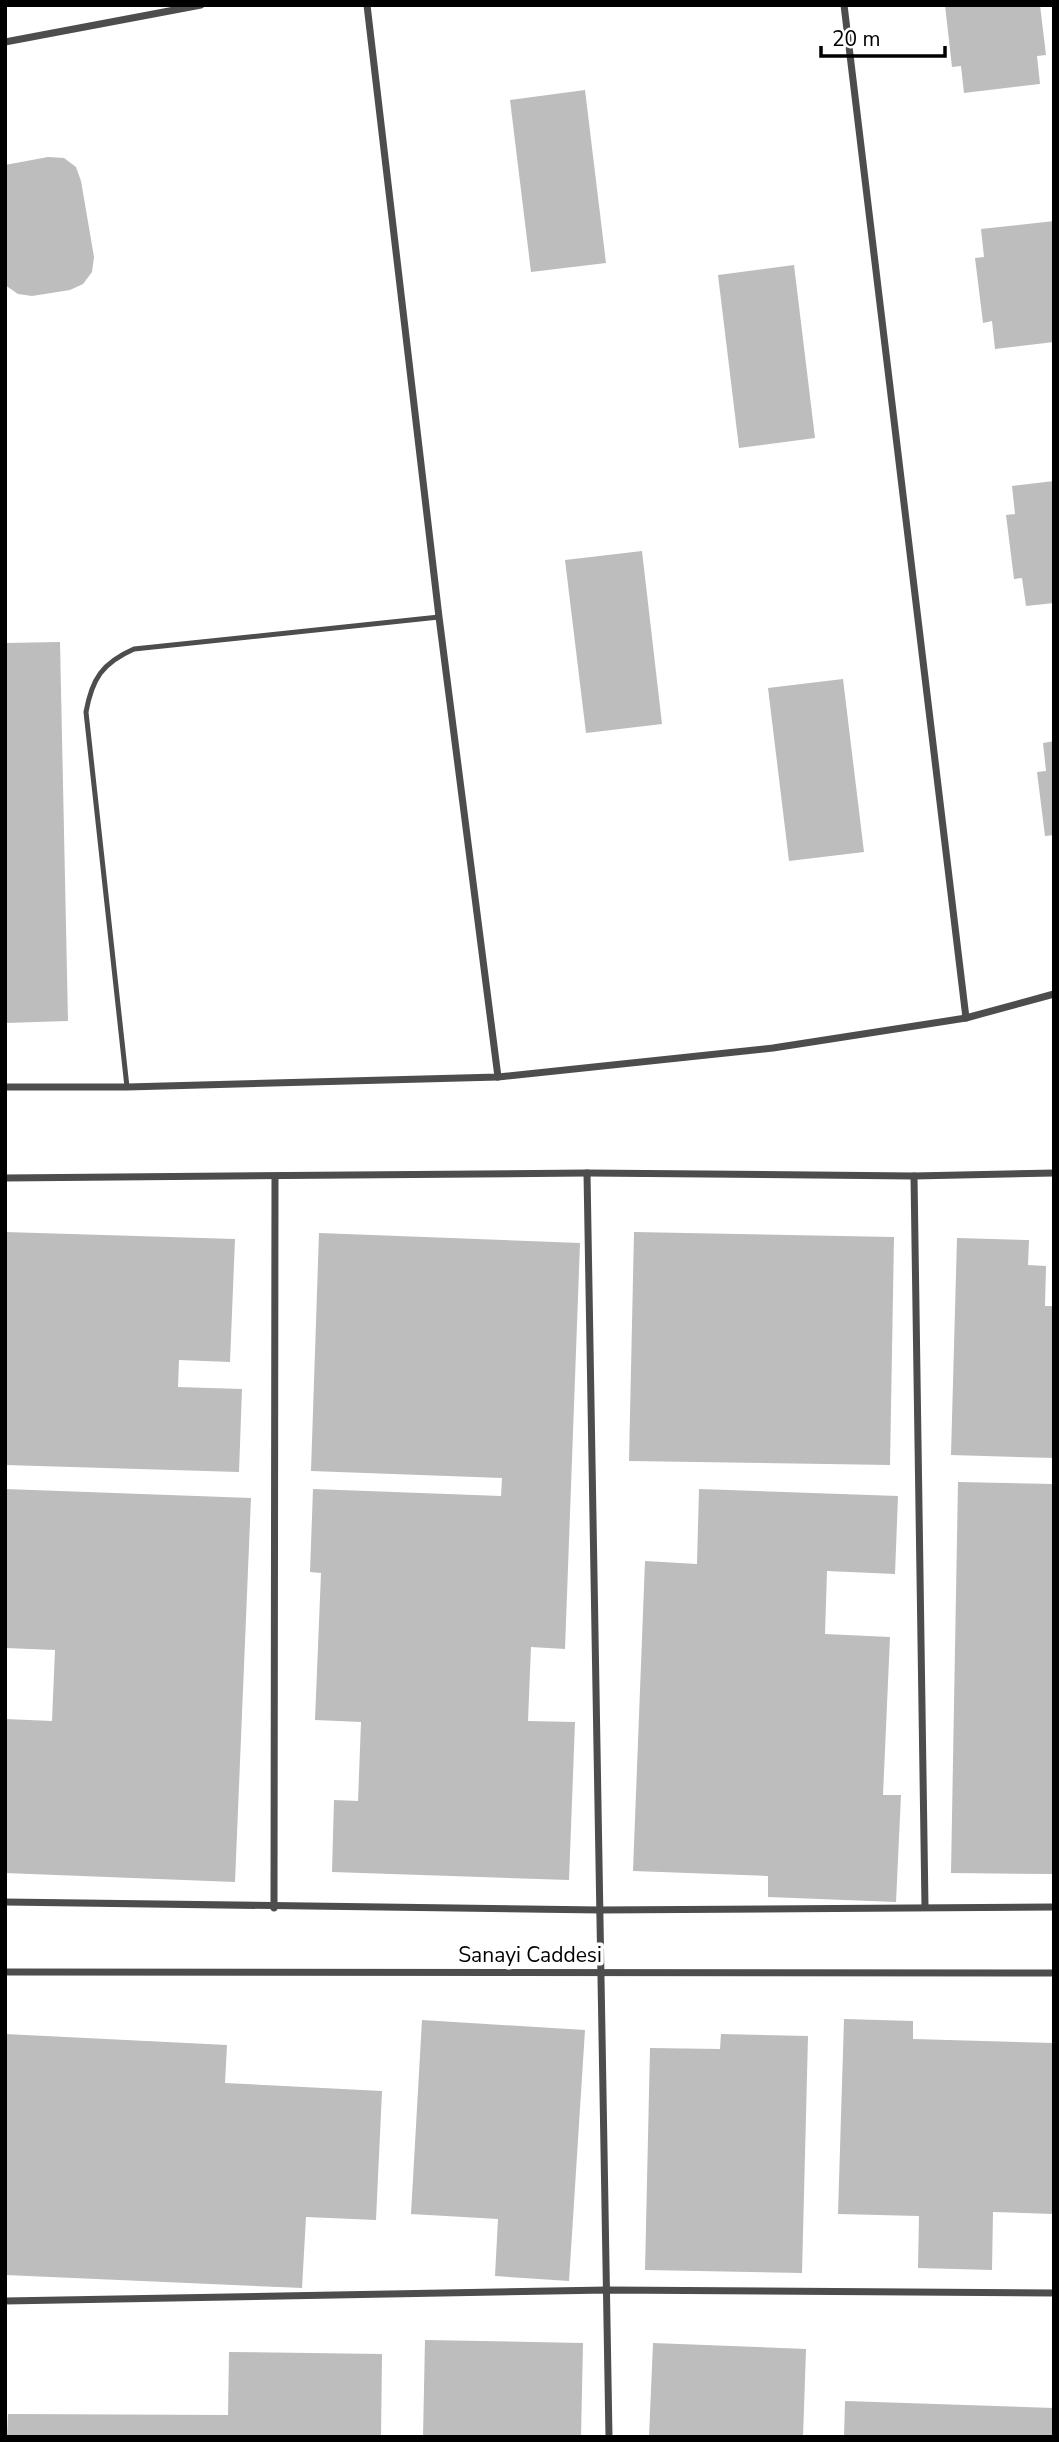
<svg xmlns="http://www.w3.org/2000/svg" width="1059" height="2442" font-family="'Nunito Sans',sans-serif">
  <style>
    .building { fill: #bdbdbd }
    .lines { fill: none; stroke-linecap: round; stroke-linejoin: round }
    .service { stroke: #4d4d4d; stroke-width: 5 }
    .minor { stroke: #4d4d4d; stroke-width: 7 }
    .labels { text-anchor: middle; stroke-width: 7; stroke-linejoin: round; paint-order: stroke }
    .street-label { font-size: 21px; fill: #000; stroke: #fff }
  </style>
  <rect width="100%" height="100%" fill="#fff"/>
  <g class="building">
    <polygon points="945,5 1040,5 1046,55 1037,56 1040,84 964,93 961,66 952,67"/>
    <polygon points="585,90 606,263 531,272 510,100"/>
    <polygon points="48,157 64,158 76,167 81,181 94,257 92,272 83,284 70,290 32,296 18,294 5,285 5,165"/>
    <polygon points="1054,221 1054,342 995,349 992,321 983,323 975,258 984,257 981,229"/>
    <polygon points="794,265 815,438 739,448 718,275"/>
    <polygon points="1054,481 1054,603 1026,606 1022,578 1014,579 1006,515 1015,514 1012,486"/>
    <polygon points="642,551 662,724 586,733 565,560"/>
    <polygon points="60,642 68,1021 5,1023 5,643"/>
    <polygon points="843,679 864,852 789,861 768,688"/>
    <polygon points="1054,741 1054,835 1045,836 1037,772 1046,771 1043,743"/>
    <polygon points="5,1232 235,1239 230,1362 179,1360 178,1387 242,1389 239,1472 5,1465"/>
    <polygon points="634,1232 894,1237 890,1465 629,1461"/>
    <polygon points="319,1233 580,1243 565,1649 531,1647 528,1721 575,1722 569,1880 332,1872 334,1800 358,1801 361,1722 315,1720 321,1573 310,1572 313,1489 501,1496 502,1478 311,1471"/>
    <polygon points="957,1238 1029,1240 1028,1265 1046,1266 1045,1306 1054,1306 1054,1458 951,1455"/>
    <polygon points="958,1482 1054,1484 1054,1874 951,1873"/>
    <polygon points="5,1489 251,1498 235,1882 5,1873 5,1719 52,1721 55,1650 5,1648"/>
    <polygon points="699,1489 898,1496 895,1574 827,1571 825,1634 890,1637 883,1795 901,1795 896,1902 768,1897 768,1876 633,1871 645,1561 697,1564"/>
    <polygon points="844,2019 913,2021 913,2039 1054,2043 1054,2214 993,2212 992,2270 918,2268 919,2216 838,2214"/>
    <polygon points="422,2020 585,2030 569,2281 495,2276 498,2219 411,2214"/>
    <polygon points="5,2034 227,2045 225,2083 382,2091 376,2220 306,2217 302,2288 5,2275"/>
    <polygon points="721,2034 808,2036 802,2273 645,2270 650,2048 720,2049"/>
    <polygon points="425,2340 583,2343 581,2437 423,2437"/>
    <polygon points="653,2343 806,2349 803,2437 649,2437"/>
    <polygon points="229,2352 382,2354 381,2437 7,2437 8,2414 228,2415"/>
    <polygon points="845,2401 1054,2408 1054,2437 844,2437"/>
  </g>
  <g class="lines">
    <path class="service" d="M127 1087 86 712C92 679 102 663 134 649L439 617"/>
    <g class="minor">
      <polyline points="367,5 439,617 498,1077"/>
      <polyline points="844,5 966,1018"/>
      <polyline points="5,42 201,5"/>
      <polyline points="5,1087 127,1087 498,1077 773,1048 966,1018 1054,994"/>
      <polyline points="587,1173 609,2437"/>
      <polyline points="914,1176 925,1907"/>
      <polyline points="5,1178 587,1173 914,1176 1054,1173"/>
      <polyline points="5,1902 600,1910 1054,1907"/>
      <polyline points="274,1908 275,1177"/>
      <polyline points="5,1972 1054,1973"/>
      <polyline points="5,2301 607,2290 1054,2293"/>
    </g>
  </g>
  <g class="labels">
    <g class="street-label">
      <text x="530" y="1962">Sanayi Caddesi</text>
    </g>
  </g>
  <rect width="1059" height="2442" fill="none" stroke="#000000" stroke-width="14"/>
  <path d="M821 46v10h124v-10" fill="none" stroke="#000000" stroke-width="3.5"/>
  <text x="832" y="46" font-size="21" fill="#000000" stroke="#ffffff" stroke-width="5" paint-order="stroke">20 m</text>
</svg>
